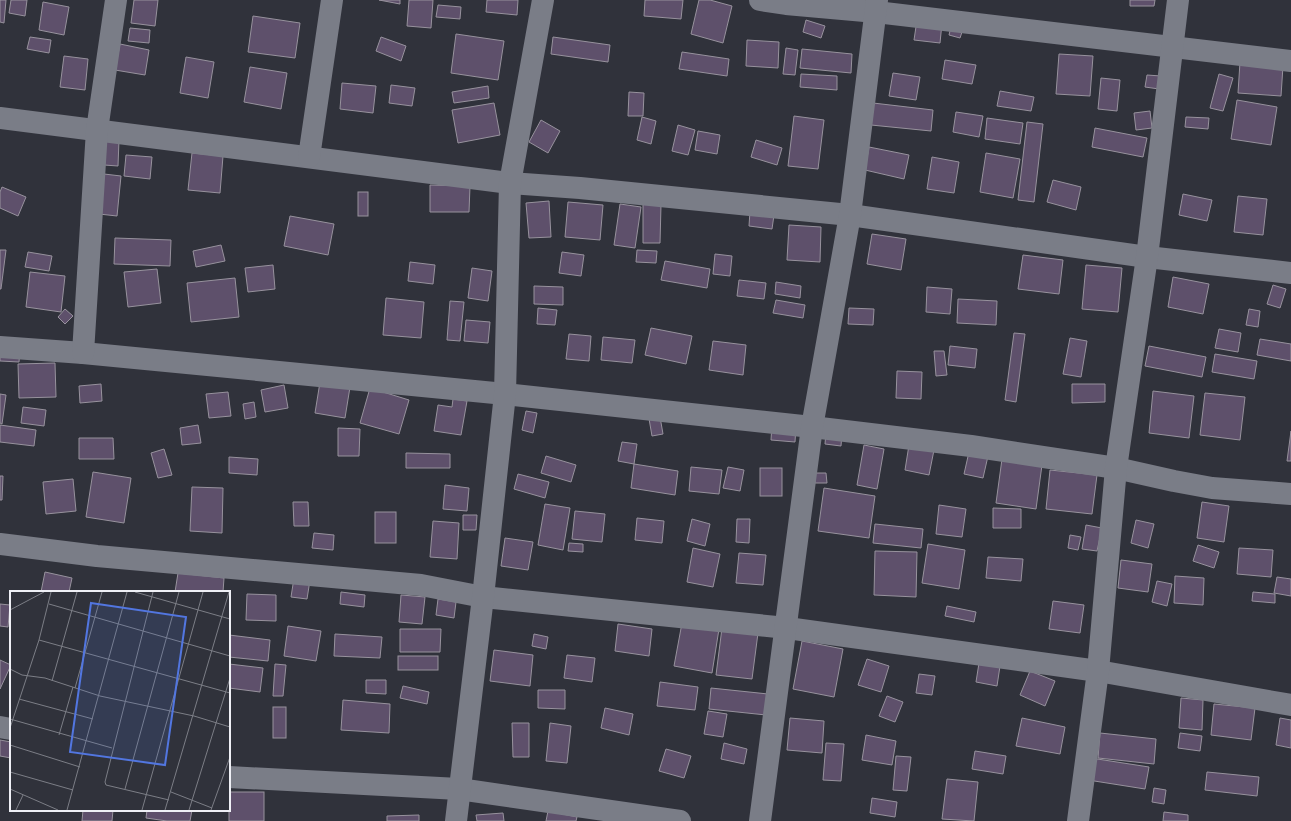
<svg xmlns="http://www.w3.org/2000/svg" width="1291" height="821" font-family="Inter,sans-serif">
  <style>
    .building { fill: #5e506b; stroke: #97929d }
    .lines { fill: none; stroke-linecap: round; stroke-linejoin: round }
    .minor { stroke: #7a7d87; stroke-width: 22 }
    .inset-road { fill: none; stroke: #7c7e86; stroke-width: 1 }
    .view { fill: #5276e0; fill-opacity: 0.15; stroke: #5276e0; stroke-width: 2 }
    .inset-edge { fill: none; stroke: #eff0f6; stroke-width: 2 }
  </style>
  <rect width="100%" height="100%" fill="#30323b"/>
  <g class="building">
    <polygon points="0,0 6,0 4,23 0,22"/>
    <polygon points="11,0 27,0 25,16 9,13"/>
    <polygon points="134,0 158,0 155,26 131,23"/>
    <polygon points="379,0 400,0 400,4"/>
    <polygon points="409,0 433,0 431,28 407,26"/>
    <polygon points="487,0 518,0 517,15 486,12"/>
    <polygon points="645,0 683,0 681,19 644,16"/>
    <polygon points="699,0 710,0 732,6 723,43 691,34"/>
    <polygon points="1130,0 1155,0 1154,6 1130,6"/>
    <polygon points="43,2 69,7 64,35 39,30"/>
    <polygon points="438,5 461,7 460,19 436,17"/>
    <polygon points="253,16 300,23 295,58 248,52"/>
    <polygon points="806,20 825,26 821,38 803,32"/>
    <polygon points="917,20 942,23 940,43 914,40"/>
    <polygon points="952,23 964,26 960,38 949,35"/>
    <polygon points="130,28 150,30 149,43 128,41"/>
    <polygon points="456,34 504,41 498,80 451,73"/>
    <polygon points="30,37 51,40 49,53 27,49"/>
    <polygon points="381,37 406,46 401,61 376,51"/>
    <polygon points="553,37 610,45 608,62 551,54"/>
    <polygon points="747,40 779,42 778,68 746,66"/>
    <polygon points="120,44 149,50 145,75 115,70"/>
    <polygon points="786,48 798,50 795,75 783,74"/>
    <polygon points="802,49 852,54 851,73 800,68"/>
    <polygon points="682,52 729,59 727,76 679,69"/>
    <polygon points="1059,54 1093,56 1090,96 1056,94"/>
    <polygon points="64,56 88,59 85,90 60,87"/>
    <polygon points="186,57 214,62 208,98 180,93"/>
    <polygon points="945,60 976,65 972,84 942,79"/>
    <polygon points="1240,62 1283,66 1281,96 1238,93"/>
    <polygon points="250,67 287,73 281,109 244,102"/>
    <polygon points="893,73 920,77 916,100 889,96"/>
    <polygon points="801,74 837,76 837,90 800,87"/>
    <polygon points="1219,74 1233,78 1223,111 1210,108"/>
    <polygon points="1147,75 1161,76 1159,89 1145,87"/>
    <polygon points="1101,78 1120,80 1117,111 1098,109"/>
    <polygon points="342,83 376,86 373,113 340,109"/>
    <polygon points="391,85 415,88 412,106 389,103"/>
    <polygon points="488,86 489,98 454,103 452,92"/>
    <polygon points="1000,91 1034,97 1031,111 997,106"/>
    <polygon points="629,92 644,93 643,116 628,116"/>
    <polygon points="1237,100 1277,107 1271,145 1231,139"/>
    <polygon points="494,103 500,135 458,143 452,110"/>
    <polygon points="873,103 933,110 931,131 871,125"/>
    <polygon points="1150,111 1152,128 1136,130 1134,113"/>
    <polygon points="956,112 983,116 979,137 953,132"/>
    <polygon points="794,116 824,120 818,169 788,166"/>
    <polygon points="642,117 656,121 651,144 637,140"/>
    <polygon points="1186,117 1209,118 1208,129 1185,127"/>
    <polygon points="987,118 1023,123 1020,144 985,139"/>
    <polygon points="541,120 560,131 548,153 529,142"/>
    <polygon points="1027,122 1043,124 1034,202 1018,200"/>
    <polygon points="678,125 695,130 688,155 672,151"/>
    <polygon points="1095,128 1147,138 1143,157 1092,147"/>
    <polygon points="698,131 720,135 717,154 695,150"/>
    <polygon points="106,139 119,140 118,166 104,165"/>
    <polygon points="756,140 782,148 777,165 751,157"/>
    <polygon points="869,147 909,155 904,179 865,170"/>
    <polygon points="192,153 223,156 220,193 188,190"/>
    <polygon points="986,153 1020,159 1013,198 980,192"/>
    <polygon points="126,155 152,157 150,179 124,176"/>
    <polygon points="932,157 959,162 954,193 927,189"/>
    <polygon points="104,174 121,176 117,216 99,214"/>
    <polygon points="1053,180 1081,187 1076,210 1047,202"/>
    <polygon points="430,185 470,186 469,212 430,212"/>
    <polygon points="2,187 26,197 18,216 0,208 0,192"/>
    <rect x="358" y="192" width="10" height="24"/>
    <polygon points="1183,194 1212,200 1207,221 1179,215"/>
    <polygon points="1238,196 1267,199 1263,235 1234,232"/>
    <polygon points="549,201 551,237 529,238 526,203"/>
    <polygon points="568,202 603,205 600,240 565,237"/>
    <polygon points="620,204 641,207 635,248 614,245"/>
    <polygon points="643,204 661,205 660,243 643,243"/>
    <polygon points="750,211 774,215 772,229 749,226"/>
    <polygon points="290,216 334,224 328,255 284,246"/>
    <polygon points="789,225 821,227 820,262 787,260"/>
    <polygon points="872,234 906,239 901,270 867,264"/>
    <polygon points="115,238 171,240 170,266 114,264"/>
    <polygon points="221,245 225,261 196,267 193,251"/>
    <polygon points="0,250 6,250 1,289 0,289"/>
    <polygon points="637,250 657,251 656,263 636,262"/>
    <polygon points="28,252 52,256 49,271 25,267"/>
    <polygon points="562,252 584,255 581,276 559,273"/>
    <polygon points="715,254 732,256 730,276 713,274"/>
    <polygon points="1023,255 1063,260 1059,294 1018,289"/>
    <polygon points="665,261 710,269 707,288 661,280"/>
    <polygon points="410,262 435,265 433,284 408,281"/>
    <polygon points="273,265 275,289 248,292 245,268"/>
    <polygon points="1086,265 1122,268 1118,312 1082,309"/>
    <polygon points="472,268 492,271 488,301 468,298"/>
    <polygon points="157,269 161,303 128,307 124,272"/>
    <polygon points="30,272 65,276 61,312 26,307"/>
    <polygon points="1173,277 1209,284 1203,314 1168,307"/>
    <polygon points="235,278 239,317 191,322 187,283"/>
    <polygon points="739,280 766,283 764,299 737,296"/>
    <polygon points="776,282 801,286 800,298 775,294"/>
    <polygon points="1273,285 1286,289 1280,308 1267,304"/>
    <polygon points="534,286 563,287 563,305 534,304"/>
    <polygon points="927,287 952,289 950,314 926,312"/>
    <polygon points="386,298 424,302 421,338 383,335"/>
    <polygon points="958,299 997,301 996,325 957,323"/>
    <polygon points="776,300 805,305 803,318 773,313"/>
    <polygon points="450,301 464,302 460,341 447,340"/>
    <polygon points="538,308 557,310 555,325 537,324"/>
    <polygon points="849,308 874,309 873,325 848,324"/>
    <polygon points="65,309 73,316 65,324 58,317"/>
    <polygon points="1249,309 1260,311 1258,327 1246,325"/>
    <polygon points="466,320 490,322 488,343 464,341"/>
    <polygon points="651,328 692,336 686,364 645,355"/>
    <polygon points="1219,329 1241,333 1238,352 1215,348"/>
    <polygon points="1014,333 1025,334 1016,402 1005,400"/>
    <polygon points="569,334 591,336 589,361 566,359"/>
    <polygon points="603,337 635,340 632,363 601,360"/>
    <polygon points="1070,338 1087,341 1081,377 1063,374"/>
    <polygon points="1260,339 1291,344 1291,361 1257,355"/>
    <polygon points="713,341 746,345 743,375 709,370"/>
    <polygon points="950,346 977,349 975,368 948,365"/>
    <polygon points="1149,346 1206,357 1202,377 1145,366"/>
    <polygon points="0,348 20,349 19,362 0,361"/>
    <polygon points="934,351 944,351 947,375 936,376"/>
    <polygon points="1215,354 1257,361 1254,379 1212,372"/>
    <polygon points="55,363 56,397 19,398 18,364"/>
    <polygon points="897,371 922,372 921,399 896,398"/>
    <polygon points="320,382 350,387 345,418 315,413"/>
    <polygon points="101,384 102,401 80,403 79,386"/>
    <polygon points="1072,384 1105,384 1105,402 1072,403"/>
    <polygon points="284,385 288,408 265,412 261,390"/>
    <polygon points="370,388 409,400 399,434 360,423"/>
    <polygon points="1153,391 1194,396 1189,438 1149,433"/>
    <polygon points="228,392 231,416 209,418 206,394"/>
    <polygon points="1205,393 1245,397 1240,440 1200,435"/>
    <polygon points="0,394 6,395 2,424 0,423"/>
    <polygon points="453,399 467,401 461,435 434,431 438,405 452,407"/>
    <polygon points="254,402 256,417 245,419 243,404"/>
    <polygon points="23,407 46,410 44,426 21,423"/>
    <polygon points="526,411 537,413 533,433 522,430"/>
    <polygon points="659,411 663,434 652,436 648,413"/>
    <polygon points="772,424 796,426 795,442 771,440"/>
    <polygon points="0,425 36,430 34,446 0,442"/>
    <polygon points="198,425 201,443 182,445 180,428"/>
    <polygon points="338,428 360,429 359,456 338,456"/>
    <polygon points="1291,431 1291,461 1287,461"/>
    <polygon points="826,432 842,433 841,446 825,444"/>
    <polygon points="79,438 113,438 114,459 79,459"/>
    <polygon points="622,442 637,444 634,464 618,461"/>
    <polygon points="864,445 884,449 877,489 857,485"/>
    <polygon points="909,445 934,450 929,475 905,470"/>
    <polygon points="164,449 172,475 158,478 151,453"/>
    <polygon points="969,452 988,456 983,478 964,474"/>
    <polygon points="406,453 450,454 450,468 406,468"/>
    <polygon points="546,456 576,465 571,482 541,473"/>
    <polygon points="229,457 258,459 257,475 229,473"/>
    <polygon points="1002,459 1042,465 1036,509 996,503"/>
    <polygon points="634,464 678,471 675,495 631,488"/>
    <polygon points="691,467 722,470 719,494 689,491"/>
    <polygon points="728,467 744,470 740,491 723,488"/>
    <rect x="760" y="468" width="22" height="28"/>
    <polygon points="1050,470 1097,475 1092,514 1046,509"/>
    <polygon points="93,472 131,478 124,523 86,517"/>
    <polygon points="815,473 826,473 827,483 815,483"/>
    <polygon points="518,474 549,482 545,498 514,489"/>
    <polygon points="0,476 3,476 2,500 0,500"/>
    <polygon points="73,479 76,511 46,514 43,482"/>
    <polygon points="445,485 469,488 467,511 443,509"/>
    <polygon points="192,487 223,488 222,533 190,531"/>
    <polygon points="824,488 875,496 869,538 818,531"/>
    <polygon points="293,502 308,502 309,526 294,526"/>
    <polygon points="1202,502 1229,506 1224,542 1197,538"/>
    <polygon points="545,504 570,508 563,550 538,545"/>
    <polygon points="939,505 966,509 962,537 936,534"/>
    <polygon points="993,508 1021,509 1021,528 993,528"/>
    <polygon points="575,511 605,514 602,542 572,539"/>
    <rect x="375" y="512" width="21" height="31"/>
    <polygon points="463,515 477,515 476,530 463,530"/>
    <polygon points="637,518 664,521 662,543 635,540"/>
    <polygon points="692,519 710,524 705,546 687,541"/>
    <polygon points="737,519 750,519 749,543 736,542"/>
    <polygon points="1136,520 1154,524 1148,548 1131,543"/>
    <polygon points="433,521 459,523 457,559 430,557"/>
    <polygon points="875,524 923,529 921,548 873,543"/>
    <polygon points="1086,525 1102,528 1097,551 1082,549"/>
    <polygon points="314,533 334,535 333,550 312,548"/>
    <polygon points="1070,535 1081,537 1078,550 1068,548"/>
    <polygon points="505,538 533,542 528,570 501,566"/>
    <polygon points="569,543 583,544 583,552 568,551"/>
    <polygon points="928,544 965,550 959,589 922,583"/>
    <polygon points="1198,545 1219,552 1214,568 1193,561"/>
    <polygon points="693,548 720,554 713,587 687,582"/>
    <polygon points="1239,548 1273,550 1271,577 1237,574"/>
    <polygon points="875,551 917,552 916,597 874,595"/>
    <polygon points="739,553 766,555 763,585 736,583"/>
    <polygon points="988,557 1023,559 1021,581 986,578"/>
    <polygon points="1121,560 1152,564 1148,592 1118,588"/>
    <polygon points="45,572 72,578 69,592 41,592"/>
    <polygon points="178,573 224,578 223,592 175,592"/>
    <polygon points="1175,576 1204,578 1203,605 1174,603"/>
    <polygon points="1277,577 1291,579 1291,596 1274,593"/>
    <polygon points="294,578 310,580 307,599 291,597"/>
    <polygon points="1157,581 1172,584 1167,606 1152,602"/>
    <polygon points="341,592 365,595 364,607 340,604"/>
    <polygon points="1253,592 1275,594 1275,603 1252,601"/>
    <polygon points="247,594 276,595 276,621 246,620"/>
    <polygon points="401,595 425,597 422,624 399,622"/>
    <polygon points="438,599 456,602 454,618 436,615"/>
    <polygon points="1053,601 1084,605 1080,633 1049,629"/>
    <polygon points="0,604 10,605 8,627 0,626"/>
    <polygon points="947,606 976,612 974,622 945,616"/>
    <polygon points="682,623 719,629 712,673 674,666"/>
    <polygon points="618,624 652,629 649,656 615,651"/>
    <polygon points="288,626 321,631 316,661 284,656"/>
    <polygon points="722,628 758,633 752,679 716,675"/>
    <polygon points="400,629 441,629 440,652 400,652"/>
    <polygon points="335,634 382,637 380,658 334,656"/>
    <polygon points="534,634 548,637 546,649 532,646"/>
    <polygon points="229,635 270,640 268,661 229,657"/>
    <polygon points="802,641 843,649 834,697 793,689"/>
    <polygon points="494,650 533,655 530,686 490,681"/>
    <polygon points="567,655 595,658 592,682 564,678"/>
    <rect x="398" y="656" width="40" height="14"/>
    <polygon points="867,659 889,666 881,692 858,685"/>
    <polygon points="0,660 11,665 0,689"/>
    <polygon points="979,663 1000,666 997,686 976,682"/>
    <polygon points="229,664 263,668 260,692 229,688"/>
    <polygon points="275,664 286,665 283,696 273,696"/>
    <polygon points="1030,671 1055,681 1045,706 1020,695"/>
    <polygon points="919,674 935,676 932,695 916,693"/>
    <polygon points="366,680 386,680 386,694 366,693"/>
    <polygon points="660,682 698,687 695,710 657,706"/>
    <polygon points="403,686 429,692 427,704 400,698"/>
    <polygon points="711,688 768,694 766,715 709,709"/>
    <polygon points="538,690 565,690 565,709 538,708"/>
    <polygon points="887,696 903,702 895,722 879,716"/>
    <polygon points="1181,698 1203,700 1202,730 1179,728"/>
    <polygon points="343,700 390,704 389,733 341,730"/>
    <polygon points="1214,704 1255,708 1251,740 1211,735"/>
    <rect x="273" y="707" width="13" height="31"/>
    <polygon points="605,708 633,714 629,735 601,728"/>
    <polygon points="708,711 727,714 723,737 704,734"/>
    <polygon points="790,718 824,721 822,753 787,750"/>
    <polygon points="1022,718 1065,727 1060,754 1016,746"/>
    <polygon points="1280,718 1291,720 1291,748 1276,745"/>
    <polygon points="512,723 529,723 529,757 513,757"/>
    <polygon points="550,723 571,726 567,763 546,761"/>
    <polygon points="1100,733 1156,739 1154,764 1098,758"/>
    <polygon points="1180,733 1202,736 1200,751 1178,748"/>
    <polygon points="866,735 896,741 892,765 862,760"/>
    <polygon points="0,740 11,742 11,758 0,756"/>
    <polygon points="724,743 747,749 744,764 721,759"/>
    <polygon points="826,743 844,744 841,781 823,780"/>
    <polygon points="666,749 691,756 684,778 659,771"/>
    <polygon points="975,751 1006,756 1003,774 972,769"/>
    <polygon points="896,756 911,757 907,791 893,790"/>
    <polygon points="1091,758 1149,767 1145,789 1088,780"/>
    <polygon points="1207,772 1259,777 1257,796 1205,790"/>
    <polygon points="947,779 978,782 974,821 942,819"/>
    <polygon points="1154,788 1166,790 1164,804 1152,802"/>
    <rect x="229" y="792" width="35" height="29"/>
    <polygon points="872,798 897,802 895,817 870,813"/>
    <polygon points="83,810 113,810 112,821 82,821"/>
    <polygon points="147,810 192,810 190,821 167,821 146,818"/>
    <polygon points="548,811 577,817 576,821 546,821"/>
    <polygon points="1164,812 1188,815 1188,821 1163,821"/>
    <polygon points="503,813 504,821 477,821 476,815"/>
    <polygon points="419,815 419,821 387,821 387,816"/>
  </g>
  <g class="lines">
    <g class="minor">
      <polyline points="760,0 786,4 876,12 1291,61"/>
      <polyline points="0,118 510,183 580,188 850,215 1147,257 1291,273"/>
      <polyline points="309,157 332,0"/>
      <polyline points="0,347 83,353 505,394 812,427 971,446 1116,468 1174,481 1212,488 1291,494"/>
      <polyline points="83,353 97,130 116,0"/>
      <polyline points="0,544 97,556 421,585 483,597 787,628 1098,671 1291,705"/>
      <polyline points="0,727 11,729"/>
      <polyline points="229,777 459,789 680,821"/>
      <polyline points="456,821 483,597 505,394 510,183 543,0"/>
      <polyline points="760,821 812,427 850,215 877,0"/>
      <polyline points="1078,821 1098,671 1116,468 1147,257 1178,0"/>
    </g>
  </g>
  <g transform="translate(10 591)">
    <rect width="220" height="220" fill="#30323b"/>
    <path class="inset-road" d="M125 1 220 28M143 1 95 191 96 194 159 209M39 13 220 65M0 19 34 1M29 49 220 102M0 78 12 84 35 87 90 105 184 125 220 136M42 90 67 1M65 97 92 1M9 108 83 128M0 128 102 157M0 137 29 49 41 1M49 144 63 96M0 154 70 176M0 181 63 199M0 198 48 219M115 198 169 1M161 201 202 217M6 219 13 204M57 219 117 1M132 219 193 1M155 219 219 1M179 219 220 87M201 219 220 166"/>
    <path class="view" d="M81 12 176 26 155 174 60 161Z"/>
    <rect width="220" height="220" class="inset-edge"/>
  </g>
</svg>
